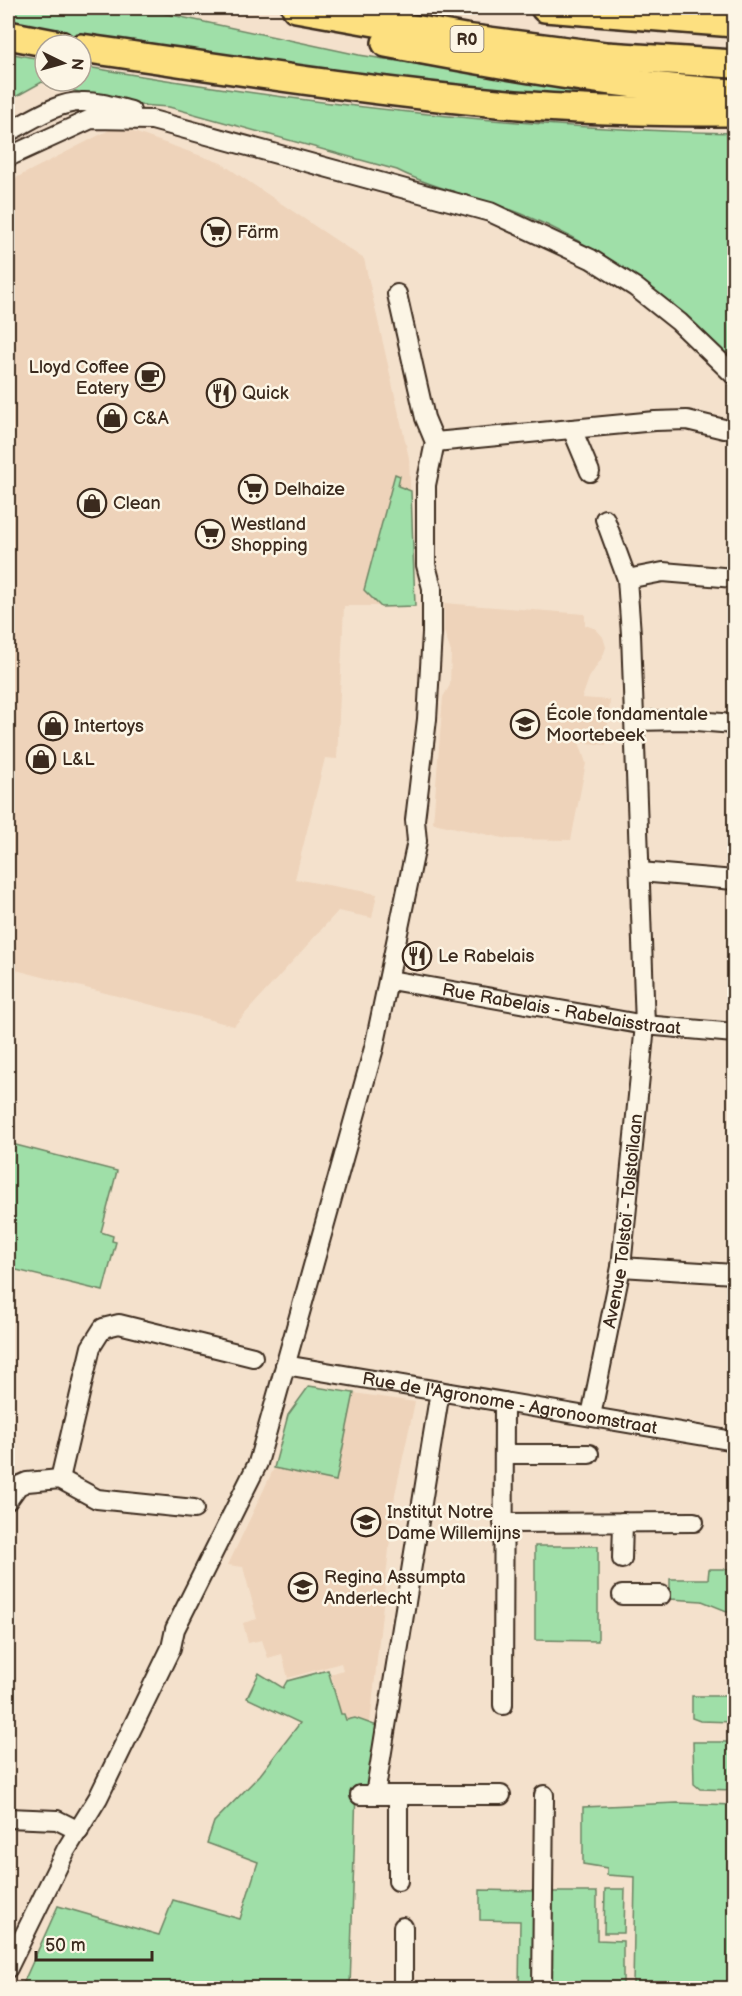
<svg xmlns="http://www.w3.org/2000/svg" width="742" height="1996" font-family="'Balsamiq Sans',sans-serif">
  <style>
    .built { fill: #eed3ba }
    .green { fill: #9fdfa8; stroke: #6d8463; stroke-width: 1.5 }
    .lines { fill: none; stroke-linecap: round; stroke-linejoin: round }
    .minor-casing { stroke: #3b2a1e; stroke-width: 22 }
    .highway-casing { stroke: #3b2a1e; stroke-width: 32 }
    .minor { stroke: #fcf5e5; stroke-width: 18 }
    .highway { stroke: #fde080; stroke-width: 27 }
    .labels { text-anchor: middle; stroke-width: 5; stroke-linejoin: round; paint-order: stroke }
    .shield { fill: #fcf5e5; stroke: #75675a; stroke-width: 1.5 }
    .shield-label { font-size: 16px; font-weight: bold; fill: #3b2a1e }
    .poi-label { font-size: 18px; fill: #3b2a1e; stroke: #fcf5e5; text-anchor: start }
    .street-label { font-size: 18px; fill: #3b2a1e; stroke: #fcf5e5 }
  </style>
  <rect width="100%" height="100%" fill="#f4e1cc"/>
  <filter id="ink" filterUnits="userSpaceOnUse"><feTurbulence type="fractalNoise" baseFrequency=".0167" numOctaves="2"/><feDisplacementMap in="SourceGraphic" scale="12" xChannelSelector="R" yChannelSelector="G"/><feConvolveMatrix kernelMatrix="1 2 1 2 8 2 1 2 1" color-interpolation-filters="sRGB"/></filter>
  <g filter="url(#ink)">
    <g class="built">
      <polygon points="117,126 221,163 364,259 409,458 415,606 344,606 337,759 325,758 295,879 377,894 372,918 338,911 234,1026 8,968 8,182"/>
      <polygon points="444,603 585,614 585,625 596,629 603,637 606,647 603,656 589,678 582,698 610,700 606,745 579,742 586,763 571,840 508,839 433,823 443,697 450,685 451,652 444,632"/>
      <polygon points="354,1393 415,1402 395,1494 370,1724 355,1717 346,1720 345,1713 341,1714 331,1674 343,1670 341,1663 288,1678 282,1654 268,1658 262,1640 248,1643 243,1623 257,1619 243,1567 228,1565 274,1468 336,1481"/>
    </g>
    <g class="green">
      <polygon points="8,8 139,8 359,55 637,99 482,92 84,38 8,24"/>
      <path d="M8 53 45 60V81H81V66C297 103 516 129 734 133V361C669 297 607 249 522 214 480 197 437 190 397 170L169 107 124 104 42 82 8 101Z"/>
      <polygon points="395,474 400,476 398,486 411,491 415,606 381,607 364,590"/>
      <polygon points="8,1143 117,1171 101,1232 113,1236 112,1241 116,1242 103,1291 8,1268"/>
      <polygon points="309,1386 354,1393 336,1481 274,1468 288,1415"/>
      <polygon points="535,1546 598,1546 598,1641 535,1640"/>
      <polygon points="709,1569 734,1569 734,1614 702,1601 670,1599 670,1579 708,1579"/>
      <polygon points="328,1670 341,1714 344,1714 346,1720 355,1718 380,1727 370,1784 356,1789 350,1988 21,1988 58,1906 159,1935 173,1900 240,1919 258,1862 207,1843 214,1822 260,1775 300,1723 247,1698 259,1673 283,1688 287,1681"/>
      <polygon points="692,1696 734,1696 734,1722 700,1721 692,1718"/>
      <polygon points="693,1742 734,1742 734,1790 700,1789 694,1784"/>
      <polygon points="677,1803 734,1805 734,1861 728,1861 728,1890 734,1892 733,1986 633,1986 635,1877 607,1875 607,1868 583,1864 583,1807"/>
      <polygon points="605,1889 625,1889 624,1933 604,1933"/>
      <polygon points="480,1890 537,1891 536,1988 519,1988 520,1921 480,1920"/>
      <polygon points="551,1892 597,1892 597,1940 623,1941 623,1988 551,1988"/>
    </g>
    <g class="lines">
      <g class="minor-casing">
        <g id="minor">
          <path d="M8 132C29 122 56 102 81 102 98 101 115 107 131 111"/>
          <polyline points="8,157 91,119 152,120 490,212 591,259 635,287 679,322 734,375"/>
          <polyline points="572,429 590,472"/>
          <polyline points="435,442 655,421 687,420 724,429"/>
          <polyline points="627,579 663,572 734,578"/>
          <polyline points="635,721 684,720 734,724"/>
          <polyline points="640,872 734,880"/>
          <path id="s1" d="M390 980 645 1025 734 1033"/>
          <polyline points="621,1267 734,1274"/>
          <path id="s2" d="M285 1365 734 1441"/>
          <path id="s3" d="M591 1416 621 1267 645 1025 631 634 627 579 605 519"/>
          <polyline points="504,1454 589,1454"/>
          <polyline points="60,1479 91,1347 103,1328 119,1324 253,1357"/>
          <polyline points="8,1500 18,1486 27,1482 60,1479 97,1499 194,1509"/>
          <polyline points="503,1523 694,1522"/>
          <polyline points="622,1559 623,1522"/>
          <polyline points="622,1595 661,1595"/>
          <polyline points="503,1705 504,1402"/>
          <polyline points="360,1795 375,1795 440,1391"/>
          <polyline points="375,1795 398,1795 398,1881"/>
          <polyline points="398,1795 501,1795"/>
          <polyline points="8,1818 57,1820 79,1831"/>
          <polyline points="403,1927 403,1988"/>
          <polyline points="8,1968 66,1850 98,1798 171,1648 175,1629 258,1463 374,1048 417,841 415,820 427,719 432,633 432,588 426,565 426,485 435,442 425,418 397,294"/>
          <polyline points="542,1988 544,1795"/>
        </g>
      </g>
      <g class="highway-casing">
        <g id="highway">
          <polyline points="296,8 465,38 606,56 734,64"/>
          <polyline points="545,8 734,23"/>
          <polyline points="8,35 60,45"/>
          <path d="M386 43C502 65 617 86 734 93"/>
          <path d="M81 48C230 69 380 94 531 106 599 111 666 112 734 112"/>
        </g>
      </g>
      <use href="#minor" class="minor"/>
      <use href="#highway" class="highway"/>
    </g>
  </g>
  <defs>
    <g id="supermarket-ring" transform="scale(1.5)"><circle r="9.5" fill="#fcf5e5" stroke="#3b2a1e" stroke-width="1.5"/><path d="M-6-5.5h2.5l.6 2H6L4.5 2H-2.5L-4.4-4H-6ZM-1.5 3.2a1.3 1.3 0 1 0 .1 0ZM3 3.2a1.3 1.3 0 1 0 .1 0Z" fill="#3b2a1e"/></g>
    <g id="cafe-ring" transform="scale(1.5)"><circle r="9.5" fill="#fcf5e5" stroke="#3b2a1e" stroke-width="1.5"/><path d="M-5.5-4.5H6V0H3Q3 3.5 0 3.5H-2.5Q-5.5 3.5-5.5 0ZM3-3.2v2h1.7v-2ZM-6 4.5H4V6H-6Z" fill="#3b2a1e"/></g>
    <g id="restaurant-ring" transform="scale(1.5)"><circle r="9.5" fill="#fcf5e5" stroke="#3b2a1e" stroke-width="1.5"/><path d="M-5-6h1v4h1v-4h1v4h1v-4h1v5L-1.5 .5V6h-2V.5L-5-1ZM5-6V6H3V1.5H1.5Q1.5-4 5-6Z" fill="#3b2a1e"/></g>
    <g id="shop-ring" transform="scale(1.5)"><circle r="9.5" fill="#fcf5e5" stroke="#3b2a1e" stroke-width="1.5"/><path d="M-5-2.5h2.3a2.7 3.5 0 0 1 5.4 0H5L5.5 6h-11ZM-1.5-2.5h3a1.5 2.3 0 0 0-3 0Z" fill="#3b2a1e"/></g>
    <g id="school-ring" transform="scale(1.5)"><circle r="9.5" fill="#fcf5e5" stroke="#3b2a1e" stroke-width="1.5"/><path d="M0-5L7-2L0 1L-7-2ZM-4 1L0 2.5L4 1V4Q0 6-4 4Z" fill="#3b2a1e"/></g>
  </defs>
  <g fill-rule="evenodd">
    <use href="#supermarket-ring" x="216" y="232"/>
    <use href="#cafe-ring" x="150" y="377"/>
    <use href="#restaurant-ring" x="221" y="393"/>
    <use href="#shop-ring" x="112" y="418"/>
    <use href="#supermarket-ring" x="253" y="489"/>
    <use href="#shop-ring" x="92" y="503"/>
    <use href="#supermarket-ring" x="210" y="534"/>
    <use href="#school-ring" x="525" y="724"/>
    <use href="#shop-ring" x="53" y="726"/>
    <use href="#shop-ring" x="41" y="759"/>
    <use href="#restaurant-ring" x="417" y="956"/>
    <use href="#school-ring" x="366" y="1522"/>
    <use href="#school-ring" x="303" y="1587"/>
  </g>
  <g class="labels">
    <rect class="shield" x="450.5" y="26" width="33" height="26" rx="4.5"/>
    <g class="shield-label">
      <text x="467" y="45">R0</text>
    </g>
    <g class="poi-label">
      <text x="237" y="238">Färm</text>
      <text x="129" y="373" text-anchor="end">Lloyd Coffee<tspan x="129" dy="21">Eatery</tspan></text>
      <text x="242" y="399">Quick</text>
      <text x="133" y="424">C&amp;A</text>
      <text x="274" y="495">Delhaize</text>
      <text x="113" y="509">Clean</text>
      <text x="231" y="530">Westland<tspan x="231" dy="21">Shopping</tspan></text>
      <text x="546" y="720">École fondamentale<tspan x="546" dy="21">Moortebeek</tspan></text>
      <text x="74" y="732">Intertoys</text>
      <text x="62" y="765">L&amp;L</text>
      <text x="438" y="962">Le Rabelais</text>
      <text x="387" y="1518">Institut Notre<tspan x="387" dy="21">Dame Willemijns</tspan></text>
      <text x="324" y="1583">Regina Assumpta<tspan x="324" dy="21">Anderlecht</tspan></text>
    </g>
    <g class="street-label">
      <text dy="6" stroke="none"><textPath href="#s1" startOffset="174">Rue Rabelais - Rabelaisstraat</textPath></text>
      <text dy="6" stroke="none"><textPath href="#s3" startOffset="198">Avenue Tolstoï - Tolstoïlaan</textPath></text>
      <text dy="6" stroke="none"><textPath href="#s2" startOffset="228">Rue de l'Agronome - Agronoomstraat</textPath></text>
    </g>
  </g>
  <rect width="742" height="1996" fill="none" stroke="#fcf5e5" stroke-width="30"/>
  <rect x="15" y="15" width="712" height="1966" fill="none" stroke="#3b2a1e" stroke-width="2" filter="url(#ink)"/>
  <g transform="translate(63 63) rotate(95)"><circle r="28" fill="#fcf5e5" stroke="#afa495" stroke-width="1.5"/>
  <path d="M0-4.5L10 22L0 15L-10 22Z" fill="#3b2a1e"/>
  <text y="-9" font-size="16" font-weight="bold" text-anchor="middle" fill="#3b2a1e">N</text>
  </g>
  <path d="M36 1951v9h116v-9" fill="none" stroke="#3b2a1e" stroke-width="3"/>
  <text x="45" y="1951" font-size="18" fill="#3b2a1e" stroke="#fcf5e5" stroke-width="4.5" paint-order="stroke">50 m</text>
</svg>
